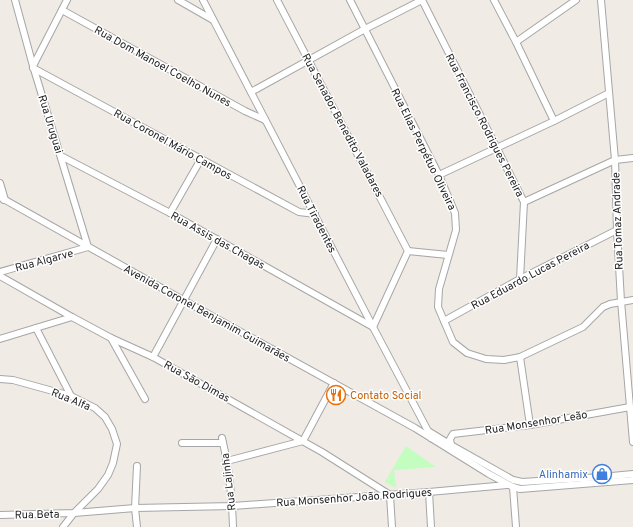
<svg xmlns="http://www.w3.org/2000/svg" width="633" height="527" font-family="Overpass,sans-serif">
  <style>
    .park { fill: #c3fdbf }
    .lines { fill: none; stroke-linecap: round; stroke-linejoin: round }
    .minor-casing { stroke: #a6a6a6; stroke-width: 8 }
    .minor { stroke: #fff; stroke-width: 6 }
    .labels { text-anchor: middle; stroke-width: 3; stroke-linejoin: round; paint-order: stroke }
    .street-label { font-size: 11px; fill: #1f1f1f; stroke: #fff }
    .food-label { font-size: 11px; fill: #c56008; stroke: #fff; text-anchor: start }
    .shop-label { font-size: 11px; fill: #366cbe; stroke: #fff; text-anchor: end }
  </style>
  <rect width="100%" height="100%" fill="#f0ebe5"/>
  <polygon class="park" points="406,446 436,467 394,470 396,488 385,482"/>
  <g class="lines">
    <g class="minor-casing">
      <g id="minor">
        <polyline points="178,0 213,20"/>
        <polyline points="203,0 373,327 428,431 431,438"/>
        <polyline points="277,0 408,251"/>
        <polyline points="350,0 439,175 455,213 456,230 439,289 438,307 453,342 467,353 486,359 504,360 520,357 583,327 603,307 610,304 633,300"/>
        <polyline points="422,0 524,202 520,279"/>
        <polyline points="494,0 516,42 554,121"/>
        <polyline points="601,0 615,160 617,230 621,301 633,442"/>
        <polyline points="62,10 245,111 265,120"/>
        <polyline points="516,42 576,0"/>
        <polyline points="33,66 67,0"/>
        <polyline points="33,68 299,212 315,214"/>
        <polyline points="251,92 365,29 422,0"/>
        <polyline points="61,156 170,213 373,327 408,251"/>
        <polyline points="439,175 554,121 609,93"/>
        <polyline points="0,183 5,200 4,200"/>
        <polyline points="0,197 183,300 415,428 489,474 513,487 520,489 633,480"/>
        <polyline points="524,202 615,160 633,158"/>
        <polyline points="170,213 201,159"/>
        <polyline points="408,251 448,255"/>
        <polyline points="0,272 88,247 33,66 15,0"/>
        <polyline points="0,276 72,317 111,338 153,357 322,452 390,495 392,527"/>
        <polyline points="444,321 520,279 617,230"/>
        <polyline points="36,328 71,396"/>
        <polyline points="111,338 145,399"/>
        <polyline points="0,339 72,317"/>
        <polyline points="153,357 217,239"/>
        <polyline points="520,357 530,425"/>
        <polyline points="0,379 13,380 71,396 95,408 105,417 112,429 117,444 113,463 108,475 98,489 74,513 63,527"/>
        <polyline points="428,431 451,445 513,480 522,482 601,477 633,474"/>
        <path d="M222 438C229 467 232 497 233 527"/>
        <polyline points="182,443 223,443"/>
        <polyline points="451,445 450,439 453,434 530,425 630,407"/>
        <polyline points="227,461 303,441 334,383"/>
        <polyline points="513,487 516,527"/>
        <polyline points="429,492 431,527"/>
        <polyline points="0,515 74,513 135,508 233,506 429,492 507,485"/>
        <polyline points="137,527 135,508 137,466"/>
      </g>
    </g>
    <use href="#minor" class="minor"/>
  </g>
  <defs>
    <g id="restaurant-ring" transform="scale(1)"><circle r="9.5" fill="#fff" stroke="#e8710a" stroke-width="1.5"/><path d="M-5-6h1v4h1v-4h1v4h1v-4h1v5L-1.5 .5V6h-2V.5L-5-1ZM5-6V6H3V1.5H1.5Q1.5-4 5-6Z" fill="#e8710a"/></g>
    <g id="shop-ring" transform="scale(1)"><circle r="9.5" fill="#fff" stroke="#3f7fe0" stroke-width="1.5"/><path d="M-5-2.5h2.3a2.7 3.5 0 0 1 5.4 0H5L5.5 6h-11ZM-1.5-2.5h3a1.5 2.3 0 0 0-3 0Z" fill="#3f7fe0"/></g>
  </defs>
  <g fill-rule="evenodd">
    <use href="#restaurant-ring" x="336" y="395"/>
    <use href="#shop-ring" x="602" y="474"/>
  </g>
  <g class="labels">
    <g class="street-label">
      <text transform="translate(163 66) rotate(29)" y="4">Rua Dom Manoel Coelho Nunes</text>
      <text transform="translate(51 124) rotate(73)" y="4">Rua Uruguai</text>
      <text transform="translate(343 125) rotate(62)" y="4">Rua Senador Benedito Valadares</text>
      <text transform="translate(485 125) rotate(63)" y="4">Rua Francisco Rodrigues Pereira</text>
      <text transform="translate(173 144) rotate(29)" y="4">Rua Coronel Mário Campos</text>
      <text transform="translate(424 149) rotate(64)" y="4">Rua Elias Perpétuo Oliveira</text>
      <text transform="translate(317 219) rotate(63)" y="4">Rua Tiradentes</text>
      <text transform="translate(617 221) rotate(-92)" y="4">Rua Tomaz Andrade</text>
      <text transform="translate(218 240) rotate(29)" y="4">Rua Assis das Chagas</text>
      <text transform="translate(44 260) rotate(-15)" y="4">Rua Algarve</text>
      <text transform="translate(530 275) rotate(-28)" y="4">Rua Eduardo Lucas Pereira</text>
      <text transform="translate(207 313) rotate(29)" y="4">Avenida Coronel Benjamim Guimarães</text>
      <text transform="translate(197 381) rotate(29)" y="4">Rua São Dimas</text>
      <text transform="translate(71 399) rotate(22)" y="4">Rua Alfa</text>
      <text transform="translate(536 422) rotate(-9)" y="4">Rua Monsenhor Leão</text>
      <text transform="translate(228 482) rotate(-97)" y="4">Rua Lajinha</text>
      <text transform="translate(354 497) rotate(-4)" y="4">Rua Monsenhor João Rodrigues</text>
      <text transform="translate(37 514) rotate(-1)" y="4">Rua Beta</text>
    </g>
    <g class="food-label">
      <text x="350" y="399">Contato Social</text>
    </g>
    <g class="shop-label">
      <text x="588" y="478">Alinhamix</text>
    </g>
  </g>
</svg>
